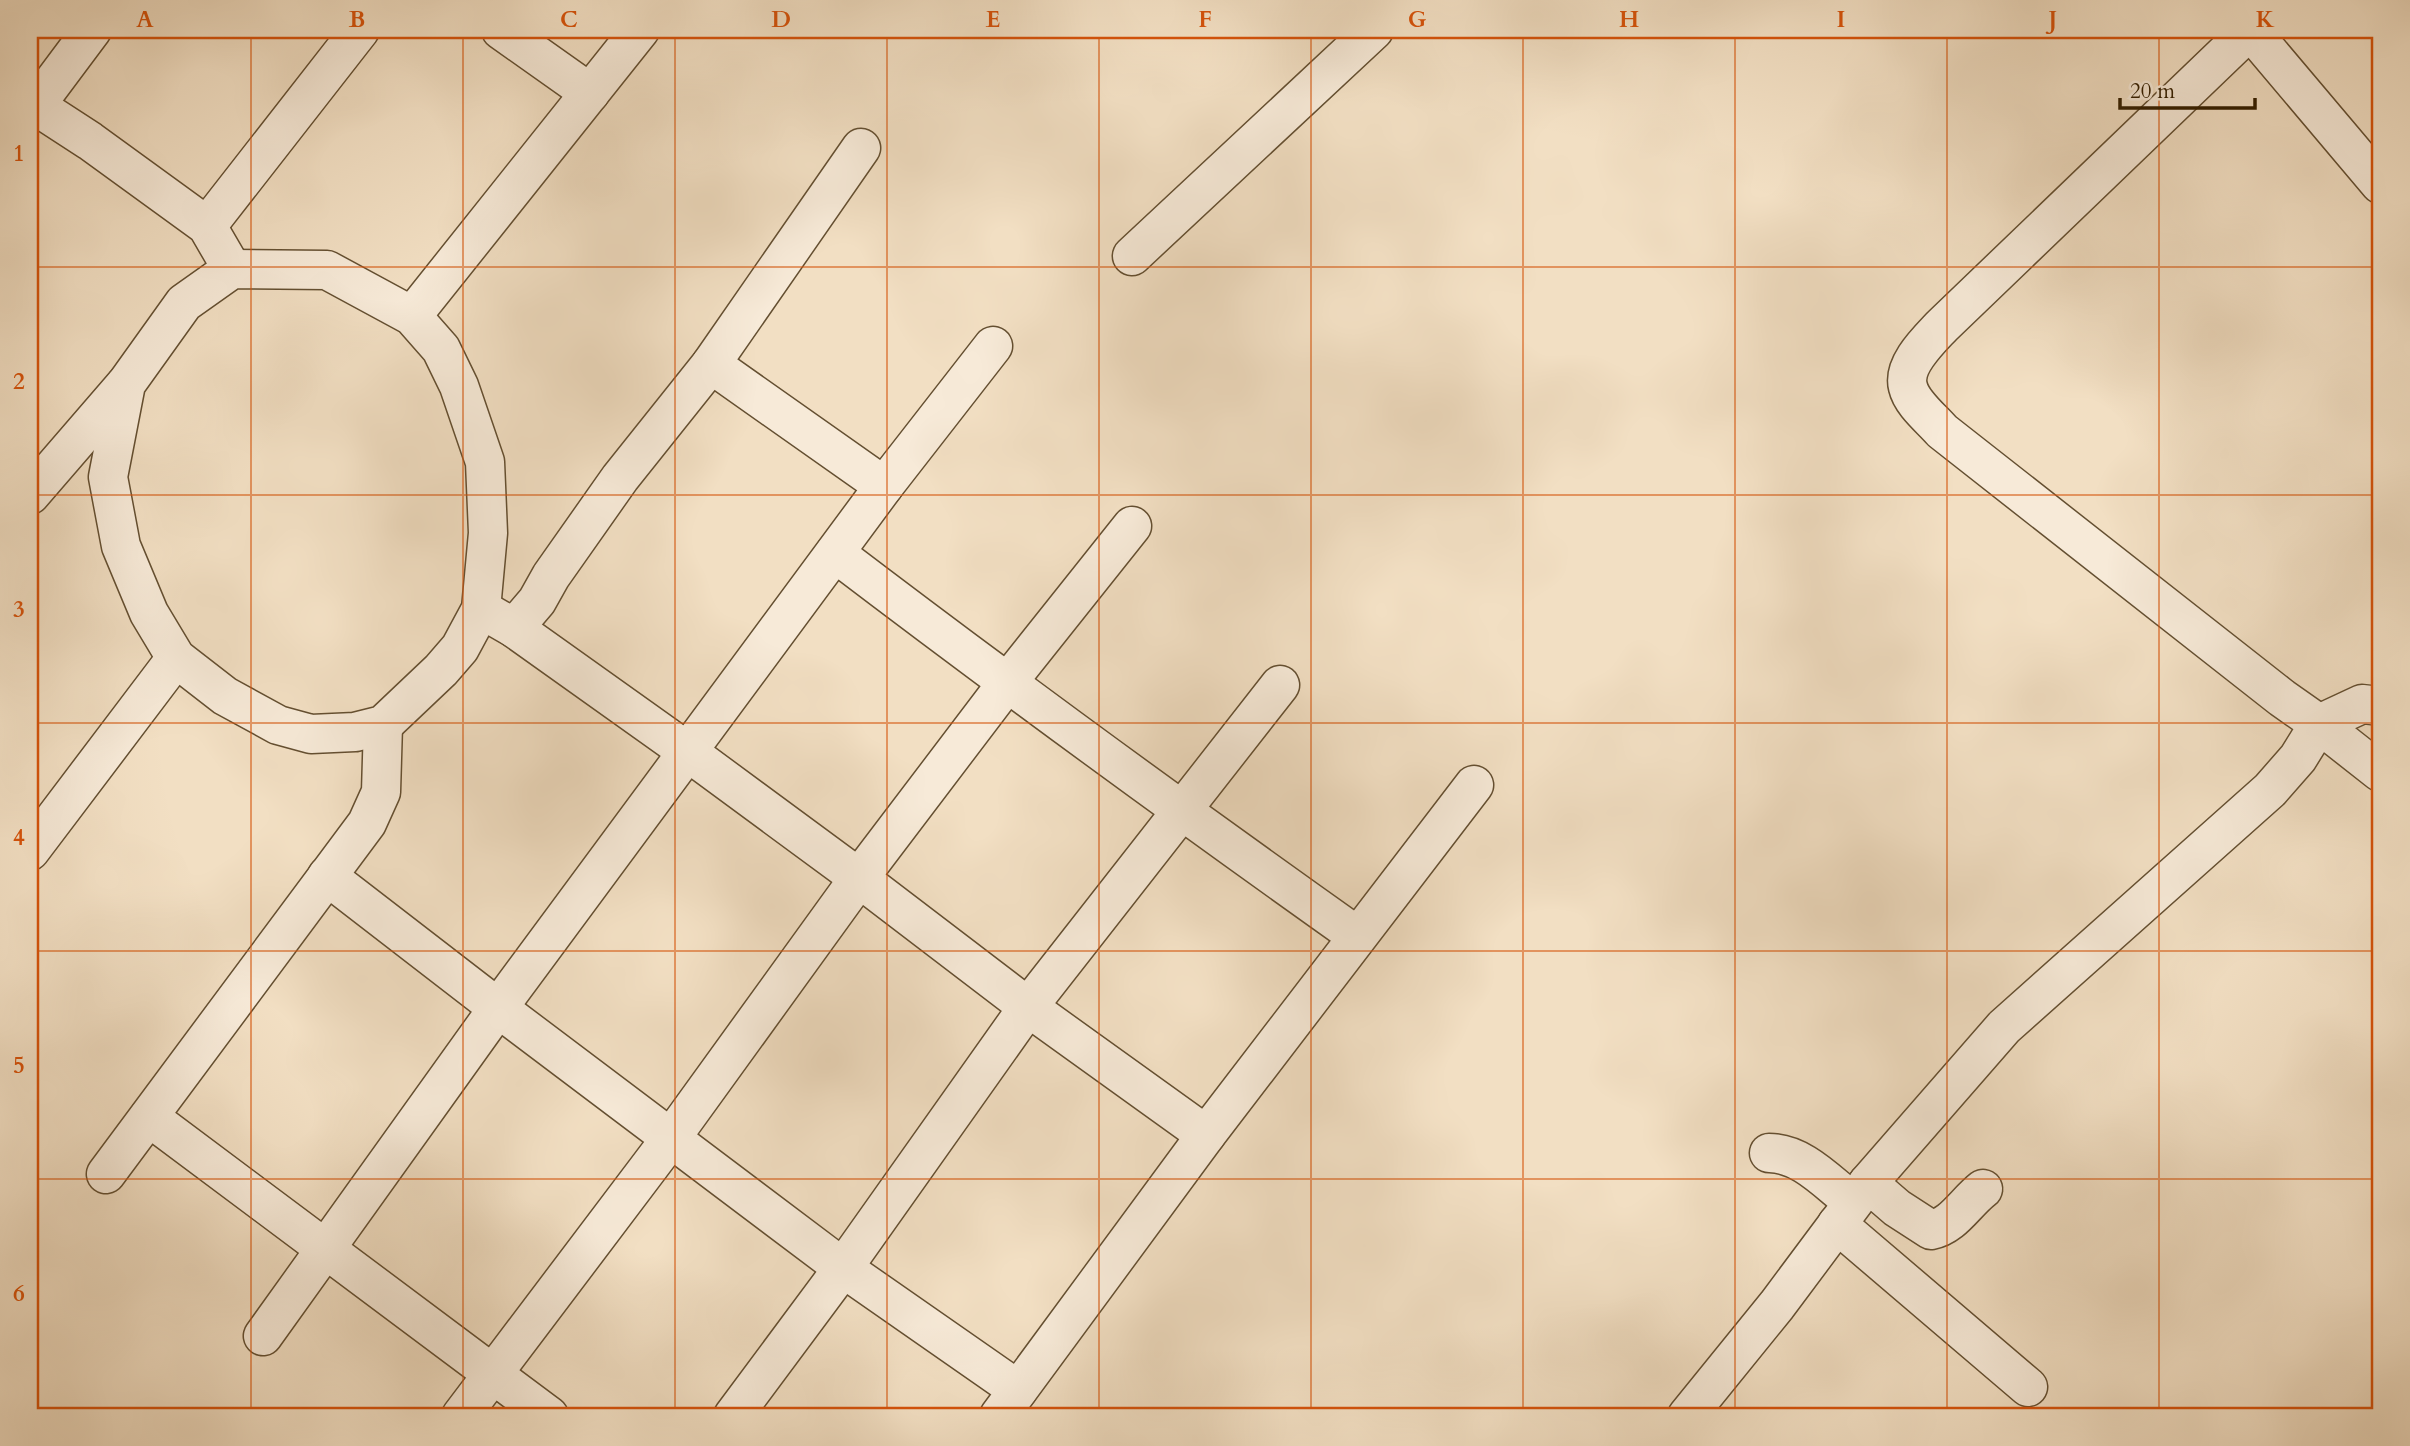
<svg xmlns="http://www.w3.org/2000/svg" width="2410" height="1446" font-family="Cardo,serif">
  <style>
    .lines { fill: none; stroke-linecap: round; stroke-linejoin: round }
    .minor-casing { stroke: #644f31; stroke-width: 41 }
    .minor { stroke: #f7ead8; stroke-width: 38 }
    .grid { fill: none; stroke: #d6530b; stroke-width: 2; stroke-opacity: 0.55 }
    .neatline { fill: none; stroke: #d6530b; stroke-width: 2.5 }
    .grid-label { font-size: 23px; text-anchor: middle; font-weight: bold; fill: #d6530b }
  </style>
  <rect width="100%" height="100%" fill="#f2dfc3"/>
  <filter id="stains"><feTurbulence type="fractalNoise" baseFrequency=".00286" numOctaves="4"/><feColorMatrix values="0 0 0 0 .2 0 0 0 0 .09 0 0 0 0 .02 0 0 0 .5 -.17"/></filter>
  <radialGradient id="worn" r=".72"><stop offset=".6" stop-color="#630" stop-opacity="0"/><stop offset="1" stop-color="#630" stop-opacity=".3"/></radialGradient>
  <g class="lines">
    <g class="minor-casing">
      <g id="minor">
        <polyline points="501,30 590,93"/>
        <polyline points="2250,30 2380,184"/>
        <polyline points="30,102 90,141 207,226 232,269"/>
        <polyline points="30,113 92,30"/>
        <polyline points="207,226 360,30"/>
        <polyline points="1132,256 1374,30"/>
        <polygon points="232,269 327,270 412,316 441,349 459,386 485,462 488,533 481,609 460,648 441,670 383,725 355,732 311,734 278,725 225,696 176,658 149,613 121,546 108,477 126,384 184,303"/>
        <polyline points="412,316 640,30"/>
        <polyline points="711,364 884,486"/>
        <polyline points="30,495 125,385"/>
        <path d="M835 553C1007 684 1181 811 1357 936"/>
        <polyline points="481,609 514,628 688,752 859,878 1028,1007 1206,1135"/>
        <polyline points="514,628 537,601 551,576 620,478 711,364 861,148"/>
        <polyline points="2380,706 2362,704 2319,724 2380,772"/>
        <polyline points="30,851 176,658"/>
        <polyline points="327,876 498,1008 843,1268 1018,1390"/>
        <polyline points="149,1117 549,1416"/>
        <path d="M1769 1153C1802 1153 1828 1183 1853 1202"/>
        <polyline points="106,1174 367,823 381,792 383,725"/>
        <path d="M1868 1183 1897 1208 1931 1230C1953 1226 1965 1203 1983 1189"/>
        <polyline points="1837,1224 2028,1387"/>
        <polyline points="263,1336 498,1008 884,486 993,346"/>
        <polyline points="461,1416 671,1138 859,878 1007,683 1132,526"/>
        <polyline points="733,1416 843,1268 1028,1007 1280,685"/>
        <polyline points="999,1416 1206,1135 1474,785"/>
        <path d="M1687 1416 1777 1305 1868 1183 2004 1027 2270 790 2298 758 2319 724 2282 698 1942 431C1932 419 1912 404 1908 387 1902 365 1929 340 1942 326L2250 30"/>
      </g>
    </g>
    <use href="#minor" class="minor"/>
  </g>
  <path class="grid" d="M251 30V1416M463 30V1416M675 30V1416M887 30V1416M1099 30V1416M1311 30V1416M1523 30V1416M1735 30V1416M1947 30V1416M2159 30V1416M30 267H2380M30 495H2380M30 723H2380M30 951H2380M30 1179H2380"/>
  <rect width="2410" height="1446" fill="none" stroke="#f2dfc3" stroke-width="77"/>
  <path d="M2120 98v10h135v-10" fill="none" stroke="#341f00" stroke-width="3.5"/>
  <text x="2130" y="98" font-size="21" fill="#341f00" stroke="#f7ead8" stroke-width="5" paint-order="stroke">20 m</text>
  <rect x="38" y="38" width="2334" height="1370" class="neatline"/>
  <g class="grid-label">
    <text x="145" y="27">A</text>
    <text x="357" y="27">B</text>
    <text x="569" y="27">C</text>
    <text x="781" y="27">D</text>
    <text x="993" y="27">E</text>
    <text x="1205" y="27">F</text>
    <text x="1417" y="27">G</text>
    <text x="1629" y="27">H</text>
    <text x="1841" y="27">I</text>
    <text x="2053" y="27">J</text>
    <text x="2265" y="27">K</text>
    <text x="19" y="161">1</text>
    <text x="19" y="389">2</text>
    <text x="19" y="617">3</text>
    <text x="19" y="845">4</text>
    <text x="19" y="1073">5</text>
    <text x="19" y="1301">6</text>
  </g>
  <rect width="100%" height="100%" filter="url(#stains)"/>
  <rect width="100%" height="100%" fill="url(#worn)"/>
</svg>
